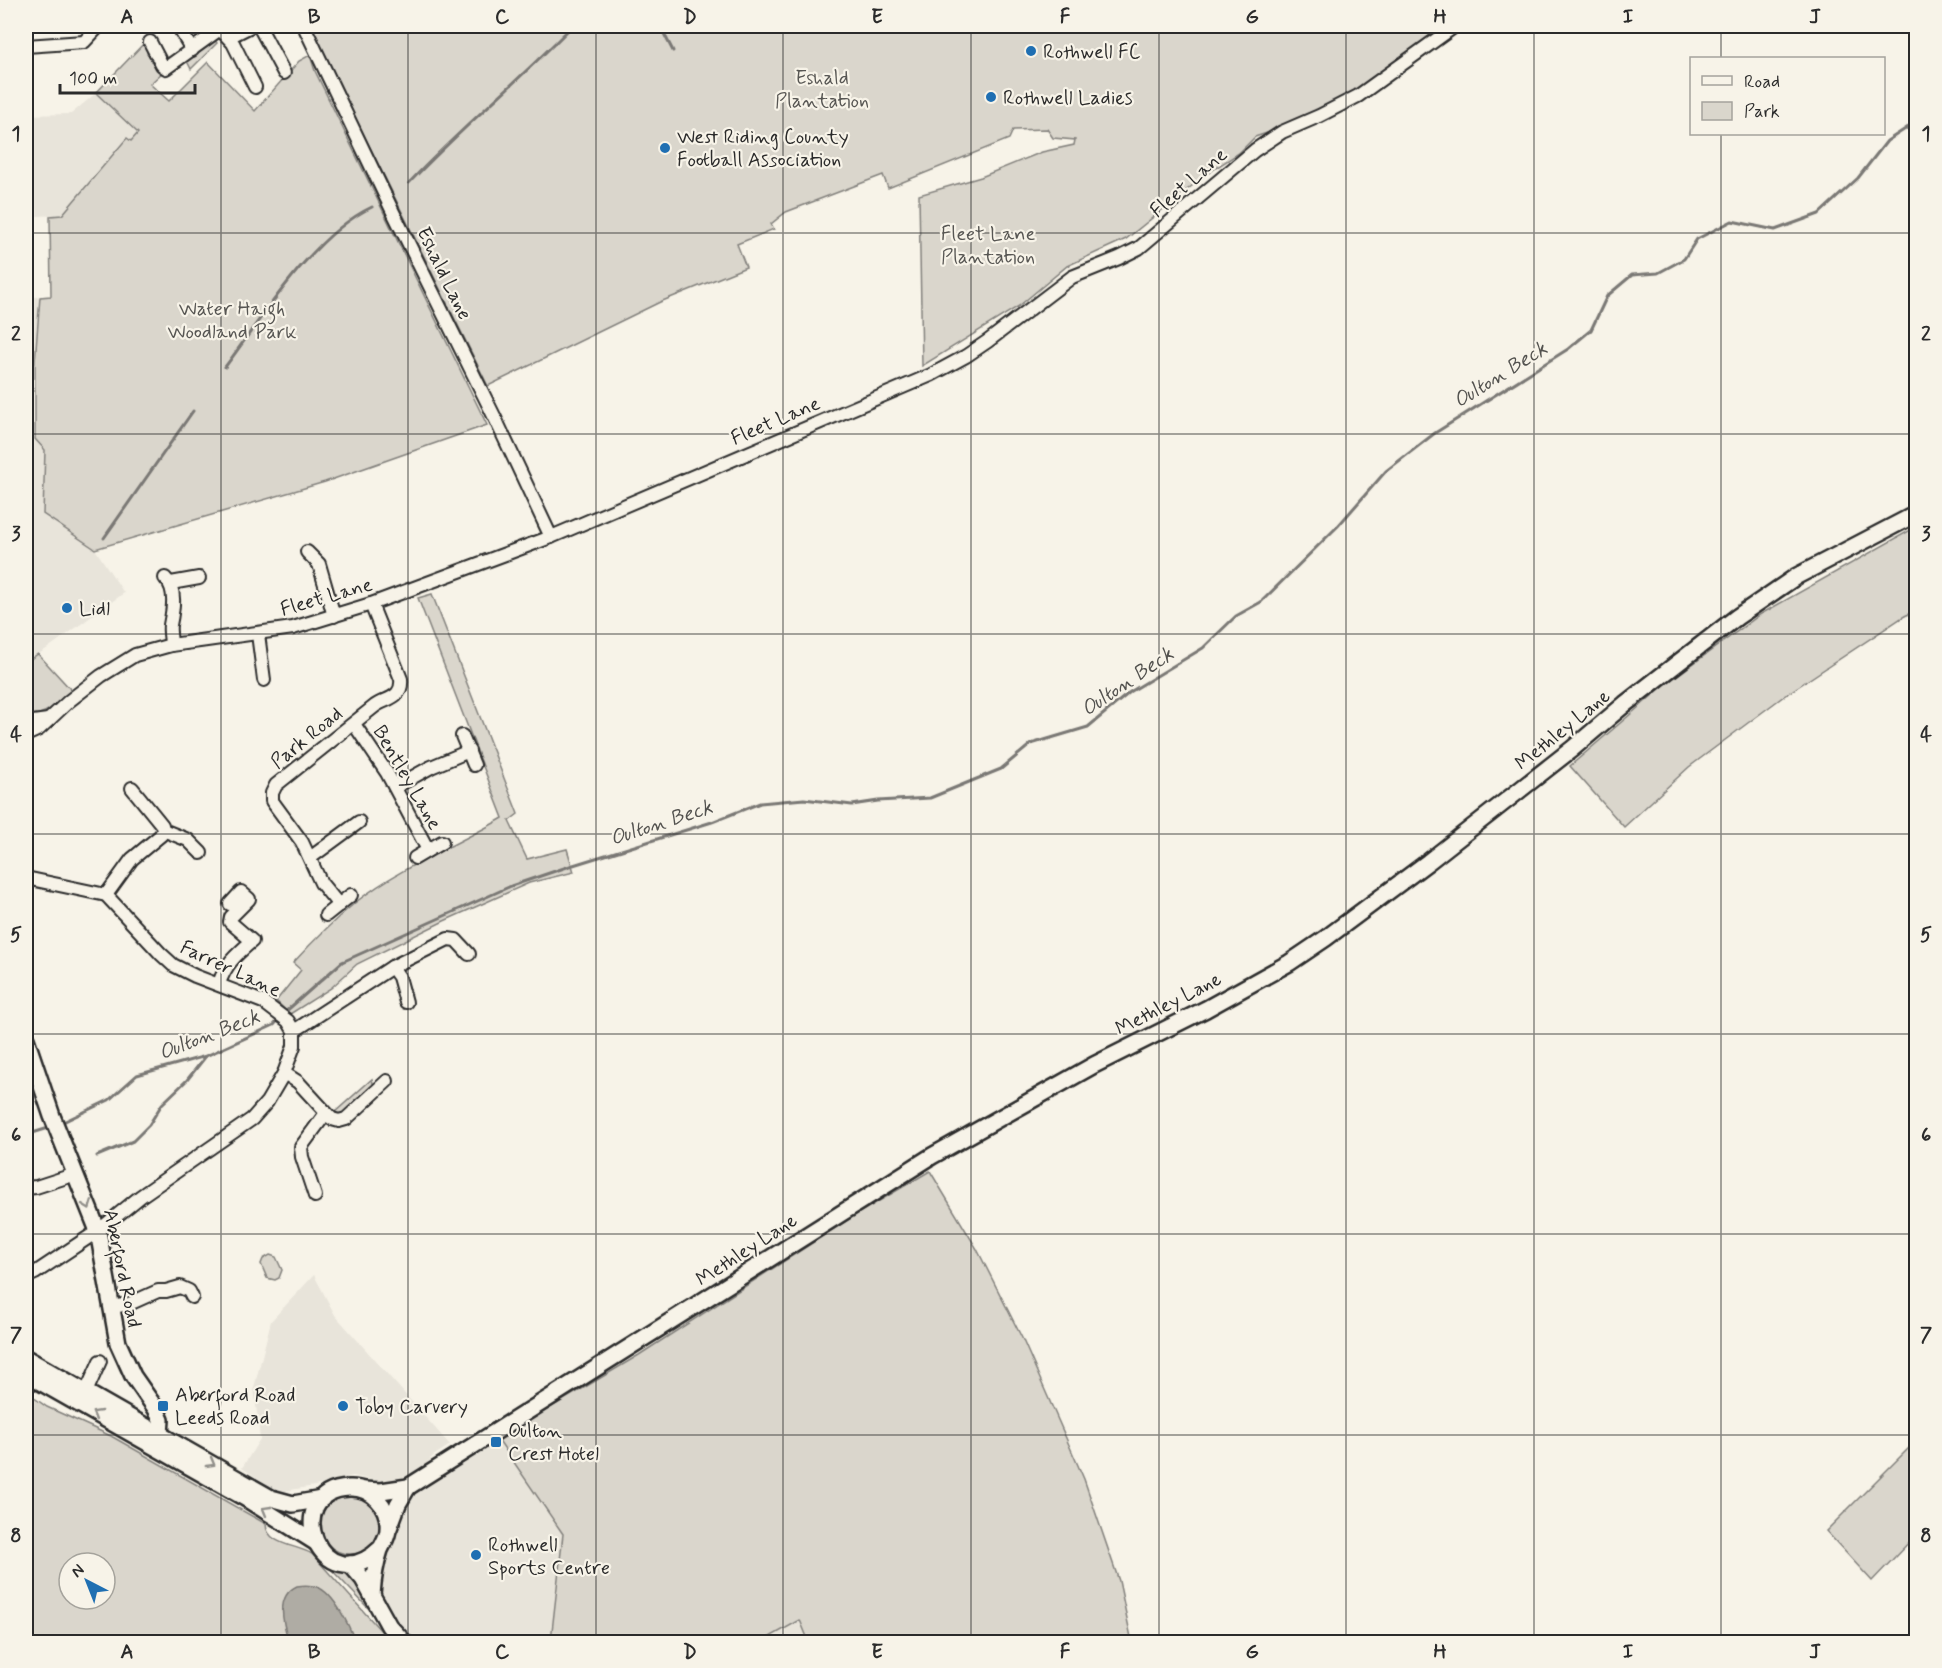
<svg xmlns="http://www.w3.org/2000/svg" width="1942" height="1668" font-family="Mynerve,sans-serif">
  <style>
    .built { fill: #e8e4da }
    .green { fill: #dad6cc; stroke: #82807c; stroke-width: 1.5; fill-rule: evenodd }
    .water { fill: #afaca4; stroke: #7a7874; stroke-width: 1.5 }
    .lines { fill: none; stroke-linecap: round; stroke-linejoin: round }
    .stream { stroke: #7a7874; stroke-width: 3 }
    .minor-casing { stroke: #2b2b2b; stroke-width: 16 }
    .major-casing { stroke: #2b2b2b; stroke-width: 20 }
    .minor { stroke: #f7f3e8; stroke-width: 12 }
    .major { stroke: #f7f3e8; stroke-width: 15 }
    .oneway { stroke: #918f8a }
    .grid { fill: none; stroke: #2b2b2b; stroke-width: 1.5; stroke-opacity: 0.55 }
    .poi-dot { fill: #1f6fb2; stroke: #f7f3e8; stroke-width: 2 }
    .labels { text-anchor: middle; stroke-width: 4.5; stroke-linejoin: round; paint-order: stroke }
    .poi-label { font-size: 20px; fill: #2b2b2b; stroke: #f7f3e8; text-anchor: start }
    .park-label { font-size: 20px; fill: #575653; stroke: #f7f3e8 }
    .street-label { font-size: 20px; fill: #2b2b2b; stroke: #f7f3e8 }
    .water-label { font-size: 21px; font-style: italic; fill: #53524f; stroke: #f7f3e8 }
    .neatline { fill: none; stroke: #2b2b2b; stroke-width: 2 }
    .grid-label { font-size: 20px; text-anchor: middle; font-weight: bold; fill: #2b2b2b }
  </style>
  <rect width="100%" height="100%" fill="#f7f3e8"/>
  <filter id="ink" filterUnits="userSpaceOnUse"><feTurbulence type="fractalNoise" baseFrequency=".0167" numOctaves="2"/><feDisplacementMap in="SourceGraphic" scale="12" xChannelSelector="R" yChannelSelector="G"/><feConvolveMatrix kernelMatrix="1 2 1 2 8 2 1 2 1" color-interpolation-filters="sRGB"/></filter>
  <g filter="url(#ink)">
    <g class="built">
      <polygon points="96,93 139,133 130,141 127,139 62,215 37,216 37,209 26,209 26,115 71,114"/>
      <polygon points="32,297 40,297 35,362 26,362 26,303"/>
      <polygon points="26,429 45,450 43,514 95,549 124,593 48,648 26,662"/>
      <polygon points="314,1275 335,1315 450,1445 433,1456 423,1468 413,1473 394,1481 380,1482 353,1476 326,1484 279,1492 242,1468 260,1439 254,1388 271,1321"/>
      <polygon points="498,1439 563,1534 551,1640 548,1642 416,1642 391,1613 385,1601 382,1587 384,1567 407,1507 417,1493 426,1485"/>
      <polygon points="800,1620 809,1642 761,1642"/>
    </g>
    <g class="green">
      <polygon points="310,26 1444,26 1358,91 1276,130 1255,137 1239,153 1208,173 1126,239 1067,266 1019,306 922,366 919,195 981,177 1042,152 1074,145 1075,140 1053,138 1047,129 1013,130 1009,139 888,188 883,175 786,212 771,224 774,229 737,244 746,267 660,302 488,386"/>
      <polygon points="212,37 217,43 191,69 185,57"/>
      <polygon points="147,40 151,48 147,53 164,71 150,84 169,101 208,62 255,111 299,61 310,55 315,71 487,425 325,482 95,549 43,514 45,450 35,439 35,362 40,297 51,296 50,216 62,215 127,138 131,141 138,133 96,93"/>
      <polygon points="1916,527 1916,610 1903,617 1784,696 1689,767 1624,827 1570,766 1667,683 1761,614"/>
      <path d="M432 594 518 814 509 821 527 859 567 849 574 872 529 883 444 921 357 964 331 988 290 1014 276 1001 301 970 293 963C313 941 333 921 356 902 400 867 455 846 503 818L418 598Z"/>
      <path d="M38 654 72 691C58 701 44 720 26 713V662Z"/>
      <polygon points="372,1079 374,1087 344,1114 334,1113"/>
      <polygon points="930,1171 977,1249 1022,1338 1084,1479 1119,1581 1132,1642 809,1642 800,1620 761,1642 548,1642 551,1640 563,1534 498,1439 639,1355 857,1214"/>
      <polygon points="270,1255 276,1257 282,1270 279,1278 275,1280 267,1278 261,1264 263,1259"/>
      <path d="M26 1392 47 1407 111 1436 266 1524C266 1545 298 1545 312 1554L391 1642H26ZM69 1563H105V1599H69Z"/>
      <polygon points="1916,1441 1916,1535 1872,1581 1826,1531"/>
      <circle cx="350" cy="1524" r="30"/>
      <polygon points="308,1545 341,1565 360,1584 368,1608"/>
    </g>
    <path class="water" d="M297 1586C304 1585 311 1585 317 1587 334 1593 350 1627 355 1642H289C283 1624 275 1596 297 1586Z"/>
    <g class="lines">
      <g class="stream">
        <polyline points="660,26 673,51"/>
        <path d="M409 183C461 128 520 80 572 26"/>
        <path d="M225 367C263 316 314 234 372 207"/>
        <polyline points="104,538 193,411"/>
        <polyline points="284,1013 342,962 511,886 570,866 712,822 760,803 804,799 852,805 878,801 930,798 1001,769 1031,744 1088,727 1130,692 1203,648 1236,616 1261,602 1338,526 1386,471 1435,433 1568,349 1591,330 1607,296 1632,275 1658,273 1684,259 1697,239 1732,221 1775,230 1819,214 1858,178 1887,141 1916,122"/>
        <polyline points="61,1123 109,1100 137,1075 206,1056 274,1025 280,1018"/>
        <polyline points="26,1135 52,1127"/>
        <polyline points="97,1156 133,1141 149,1125 162,1104 187,1080 206,1056"/>
      </g>
      <g class="minor-casing">
        <g id="minor">
          <polyline points="178,26 192,50"/>
          <polyline points="217,26 233,43 255,87"/>
          <polyline points="259,26 284,73"/>
          <polyline points="304,26 392,210 495,418 551,537"/>
          <polyline points="229,37 251,26"/>
          <polyline points="150,42 162,65 166,68 220,29"/>
          <polyline points="26,46 84,42 99,26"/>
          <polyline points="307,552 319,564 334,616"/>
          <path d="M165 578C177 589 173 610 170 625 169 631 171 639 171 645"/>
          <polyline points="171,583 199,578"/>
          <polyline points="258,634 264,680"/>
          <polyline points="26,723 48,720"/>
          <polyline points="354,724 387,773 428,850"/>
          <polyline points="26,735 39,729 69,701 101,676 135,655 171,645 293,628 371,604 551,537 931,375 966,356 988,341 1072,277 1119,258 1139,248 1255,150 1282,132 1319,116 1358,96 1455,26"/>
          <polyline points="462,736 474,765"/>
          <polyline points="395,787 431,767 469,751"/>
          <polyline points="163,830 188,840 201,853"/>
          <polyline points="310,858 359,822"/>
          <polyline points="415,858 442,842"/>
          <polyline points="26,878 106,895 161,954 173,965 195,976 263,1002 288,1021 294,1031 294,1046 284,1073 267,1102 252,1119 141,1196 98,1231 35,1273 26,1277"/>
          <polyline points="106,895 132,859 161,835 163,830 162,825 132,788"/>
          <path d="M339 905 321 883 302 842 272 801V793L276 785 375 706C387 698 403 698 401 679L371 604"/>
          <polyline points="326,915 351,895"/>
          <polyline points="392,967 399,977 406,1002"/>
          <path d="M219 984C225 964 237 954 252 941L230 922 231 917 249 899 241 892 230 904"/>
          <polyline points="294,1031 392,967 448,939 456,940 469,954"/>
          <polyline points="284,1073 298,1082 332,1119 339,1121 346,1119 387,1081"/>
          <polyline points="26,1188 36,1187 76,1174"/>
          <polyline points="315,1196 302,1157 301,1147 326,1113"/>
          <polyline points="112,1307 129,1304 158,1291 166,1291 180,1287 189,1291 192,1297"/>
          <polyline points="86,1392 100,1361"/>
        </g>
      </g>
      <g class="major-casing">
        <g id="major">
          <polyline points="26,1039 52,1116 98,1231 118,1343 133,1376 156,1409 161,1420 160,1434"/>
          <polyline points="26,1358 271,1498 293,1504 322,1499"/>
          <polyline points="26,1374 245,1498 315,1542"/>
          <polyline points="364,1490 381,1491 408,1487 932,1156 1094,1065 1206,1009 1289,963 1326,938 1428,862 1572,749 1625,704 1737,617 1797,576 1916,514"/>
          <polyline points="389,1528 398,1504 408,1487"/>
          <polyline points="350,1564 363,1579 389,1626 404,1642"/>
          <path d="M372 1595C373 1579 375 1565 380 1550 383 1543 388 1537 388 1529 390 1506 371 1487 349 1488 278 1491 321 1606 381 1548"/>
        </g>
      </g>
      <use href="#minor" class="minor"/>
      <use href="#major" class="major"/>
    </g>
    <defs><path id="oneway-chevron" d="M-2-3.5L2.5 0L-2 3.5" fill="none" stroke-width="1.6" stroke-linecap="round" stroke-linejoin="round" transform="scale(1.5)"/></defs>
    <g class="oneway">
      <use href="#oneway-chevron" transform="translate(88 1205) rotate(69)"/>
      <use href="#oneway-chevron" transform="translate(96 1414) rotate(-150)"/>
      <use href="#oneway-chevron" transform="translate(211 1463) rotate(30)"/>
      <use href="#oneway-chevron" transform="translate(266 1510) rotate(-150)"/>
    </g>
  </g>
  <path class="grid" d="M221 26V1642M408 26V1642M596 26V1642M783 26V1642M971 26V1642M1159 26V1642M1346 26V1642M1534 26V1642M1721 26V58M1721 134V1642M26 233H1916M26 434H1916M26 634H1916M26 834H1916M26 1034H1916M26 1234H1916M26 1435H1916"/>
  <g class="poi-dot">
    <circle cx="1031" cy="51" r="6"/>
    <circle cx="991" cy="97" r="6"/>
    <circle cx="665" cy="148" r="6"/>
    <circle cx="67" cy="608" r="6"/>
    <rect x="157" y="1400" width="12" height="12" rx="3"/>
    <circle cx="343" cy="1406" r="6"/>
    <rect x="490" y="1436" width="12" height="12" rx="3"/>
    <circle cx="476" cy="1555" r="6"/>
  </g>
  <g class="labels">
    <g class="poi-label">
      <text x="1043" y="58">Rothwell FC</text>
      <text x="1003" y="104">Rothwell Ladies</text>
      <text x="677" y="143">West Riding County<tspan x="677" dy="23">Football Association</tspan></text>
      <text x="79" y="615">Lidl</text>
      <text x="175" y="1401">Aberford Road<tspan x="175" dy="23">Leeds Road</tspan></text>
      <text x="355" y="1413">Toby Carvery</text>
      <text x="508" y="1437">Oulton<tspan x="508" dy="23">Crest Hotel</tspan></text>
      <text x="488" y="1551">Rothwell<tspan x="488" dy="23">Sports Centre</tspan></text>
    </g>
    <g class="park-label">
      <text x="822" y="84">Eshald<tspan x="822" dy="23">Plantation</tspan></text>
      <text x="988" y="240">Fleet Lane<tspan x="988" dy="23">Plantation</tspan></text>
      <text x="232" y="315">Water Haigh<tspan x="232" dy="23">Woodland Park</tspan></text>
    </g>
    <g class="street-label">
      <text transform="translate(1188 182) rotate(-41)" y="7">Fleet Lane</text>
      <text transform="translate(445 273) rotate(64)" y="7">Eshald Lane</text>
      <text transform="translate(775 420) rotate(-23)" y="7">Fleet Lane</text>
      <text transform="translate(326 596) rotate(-16)" y="7">Fleet Lane</text>
      <text transform="translate(1562 729) rotate(-39)" y="7">Methley Lane</text>
      <text transform="translate(306 737) rotate(-39)" y="7">Park Road</text>
      <text transform="translate(408 777) rotate(60)" y="7">Bentley Lane</text>
      <text transform="translate(231 968) rotate(25)" y="7">Farrer Lane</text>
      <text transform="translate(1168 1003) rotate(-27)" y="7">Methley Lane</text>
      <text transform="translate(746 1249) rotate(-33)" y="7">Methley Lane</text>
      <text transform="translate(123 1268) rotate(78)" y="7">Aberford Road</text>
    </g>
    <g class="water-label">
      <text transform="translate(1500 374) rotate(-32)" y="7">Oulton Beck</text>
      <text transform="translate(1127 681) rotate(-34)" y="7">Oulton Beck</text>
      <text transform="translate(661 822) rotate(-18)" y="7">Oulton Beck</text>
      <text transform="translate(209 1034) rotate(-21)" y="7">Oulton Beck</text>
    </g>
  </g>
  <rect width="1942" height="1668" fill="none" stroke="#f7f3e8" stroke-width="66"/>
  <rect x="1690" y="57" width="195" height="78" fill="#f7f3e8" stroke="#a5a39c" stroke-width="1.5"/>
  <rect x="1702" y="76" width="30" height="9" fill="#f7f3e8" stroke="#a5a39c" stroke-width="1.5"/>
  <text x="1744" y="87" font-size="18" fill="#2b2b2b">Road</text>
  <rect x="1702" y="102" width="30" height="18" fill="#dad6cc" stroke="#a5a39c" stroke-width="1.5"/>
  <text x="1744" y="117" font-size="18" fill="#2b2b2b">Park</text>
  <g transform="translate(87 1581) rotate(318)"><circle r="28" fill="#f7f3e8" stroke="#a5a39c" stroke-width="1.5"/>
  <path d="M0-4.5L10 22L0 15L-10 22Z" fill="#1f6fb2"/>
  <text y="-9" font-size="16" font-weight="bold" text-anchor="middle" fill="#2b2b2b">N</text>
  </g>
  <path d="M60 84v9h135v-9" fill="none" stroke="#2b2b2b" stroke-width="3"/>
  <text x="69" y="84" font-size="18" fill="#2b2b2b" stroke="#f7f3e8" stroke-width="4.5" paint-order="stroke">100 m</text>
  <rect x="33" y="33" width="1876" height="1602" class="neatline"/>
  <g class="grid-label">
    <text x="127" y="23">A</text>
    <text x="314" y="23">B</text>
    <text x="502" y="23">C</text>
    <text x="690" y="23">D</text>
    <text x="877" y="23">E</text>
    <text x="1065" y="23">F</text>
    <text x="1252" y="23">G</text>
    <text x="1440" y="23">H</text>
    <text x="1628" y="23">I</text>
    <text x="1815" y="23">J</text>
    <text x="16" y="140">1</text>
    <text x="1926" y="140">1</text>
    <text x="16" y="340">2</text>
    <text x="1926" y="340">2</text>
    <text x="16" y="540">3</text>
    <text x="1926" y="540">3</text>
    <text x="16" y="741">4</text>
    <text x="1926" y="741">4</text>
    <text x="16" y="941">5</text>
    <text x="1926" y="941">5</text>
    <text x="16" y="1141">6</text>
    <text x="1926" y="1141">6</text>
    <text x="16" y="1341">7</text>
    <text x="1926" y="1341">7</text>
    <text x="16" y="1542">8</text>
    <text x="1926" y="1542">8</text>
    <text x="127" y="1658">A</text>
    <text x="314" y="1658">B</text>
    <text x="502" y="1658">C</text>
    <text x="690" y="1658">D</text>
    <text x="877" y="1658">E</text>
    <text x="1065" y="1658">F</text>
    <text x="1252" y="1658">G</text>
    <text x="1440" y="1658">H</text>
    <text x="1628" y="1658">I</text>
    <text x="1815" y="1658">J</text>
  </g>
</svg>
